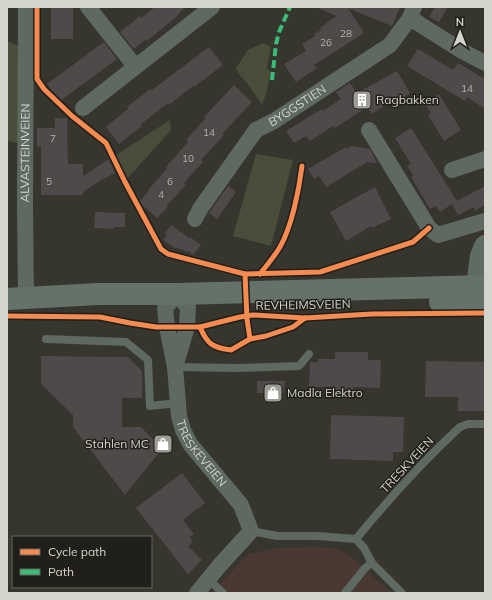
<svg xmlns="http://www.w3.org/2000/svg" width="492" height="600" font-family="Mulish,sans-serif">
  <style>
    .education { fill: #4a3833 }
    .green { fill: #4a4d3a }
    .building { fill: #4f494a }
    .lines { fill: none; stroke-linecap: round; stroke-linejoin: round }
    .lane { stroke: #5e6962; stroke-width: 8 }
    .street { stroke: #5e6962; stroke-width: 16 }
    .secondary { stroke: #5f6c64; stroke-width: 22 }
    .primary { stroke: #64726a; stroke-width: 22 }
    .quiet { stroke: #3abd76; stroke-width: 4; stroke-dasharray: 8 4; stroke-linecap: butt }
    .cycleway-casing { stroke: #201f19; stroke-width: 8 }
    .cycleway { stroke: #f68b52; stroke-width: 5 }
    .labels { text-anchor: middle; stroke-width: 3; stroke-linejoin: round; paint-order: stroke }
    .number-label { font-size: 10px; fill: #b4b1ac }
    .poi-label { font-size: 12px; fill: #d5d4cc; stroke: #201f19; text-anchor: start }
    .street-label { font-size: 12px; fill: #d5d4cc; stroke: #201f19 }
  </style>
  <rect width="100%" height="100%" fill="#36352e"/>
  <polygon class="education" points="313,547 334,548 348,554 392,593 212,593 237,565 249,554 277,548"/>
  <g class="green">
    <polygon points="7,41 20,47 20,143 7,141"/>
    <polygon points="263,43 271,47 267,67 271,73 266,94 262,105 250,87 238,73 236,68 248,50"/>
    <polygon points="170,120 171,130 127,179 116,155"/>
    <polygon points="256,154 293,160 271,246 233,236"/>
  </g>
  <g class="building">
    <rect x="51" y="7" width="22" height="32"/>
    <polygon points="155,7 185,7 175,18 147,41 146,39 134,49 120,32 140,16 141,18"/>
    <polygon points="316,7 400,7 392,26 348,8 364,33 314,65 317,68 296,82 284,64 306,51 302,44 315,36 314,34 321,30 320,28 336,16"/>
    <polygon points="435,7 448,7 439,22 429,17"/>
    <polygon points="104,42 117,59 60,101 47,84"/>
    <polygon points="209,47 223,65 194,87 193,86 169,105 168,103 140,125 142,126 119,144 106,127 128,109 127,107 150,89 152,90"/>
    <polygon points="418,49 453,70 458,63 485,79 485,109 467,97 465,101 407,66"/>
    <polygon points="397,71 410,93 395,102 393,100 372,114 367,107 335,128 333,126 310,141 306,136 294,143 286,131 322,109 323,111 341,99 336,92 350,83 357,93"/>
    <polygon points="234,85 252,102 222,134 224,135 201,160 203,162 184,183 186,185 166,206 168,207 157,218 139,202 149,191 148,190 167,169 166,167 188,142 186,140 206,118 204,117"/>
    <polygon points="439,94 461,130 444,141 428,115 431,113 424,103"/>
    <polygon points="55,118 67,118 68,164 83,164 83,176 109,159 115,173 101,180 83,192 83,195 41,195 41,146 37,147 37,128 55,128"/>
    <polygon points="411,128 457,201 485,186 485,205 475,211 474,207 458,215 452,204 440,212 436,206 430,209 411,177 413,175 407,166 411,164 395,138"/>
    <polygon points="351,146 370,149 377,163 367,162 326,187 319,176 314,179 308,169 346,147 347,149"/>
    <polygon points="228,186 236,192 217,219 209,213"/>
    <polygon points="375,187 391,219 372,228 371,226 346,241 330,212"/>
    <polygon points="95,212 125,213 125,227 114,227 114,229 94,228"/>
    <polygon points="171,225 189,238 190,237 201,245 193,255 188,251 187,252 182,249 181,250 176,247 175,248 163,240 167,235 165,233"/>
    <polygon points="335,352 368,352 368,360 381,360 380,388 353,387 353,394 330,394 330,387 309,387 310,362 318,362 318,359 335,359"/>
    <polygon points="41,356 128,357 142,371 142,398 122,398 122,427 141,427 162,449 125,495 73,427 73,415 41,384"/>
    <polygon points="426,361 485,362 485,411 458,411 458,397 425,397"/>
    <polygon points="257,381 285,381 284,393 257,393"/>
    <polygon points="331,415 404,417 403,452 393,452 393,461 330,459"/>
    <polygon points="182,473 205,503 183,520 194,534 190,537 193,542 188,546 202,560 188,574 136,508"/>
  </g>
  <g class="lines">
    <g class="lane">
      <polyline points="46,339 126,342 148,360 150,406 177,403"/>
      <polyline points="175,367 237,368 299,366 309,354"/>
      <path d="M251 531 277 536H318L356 539C388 500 423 461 460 427L468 424H485"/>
      <polyline points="356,539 364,548 372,563 402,593"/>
      <polyline points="208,579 223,593"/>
      <polyline points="345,593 365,568 372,563"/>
    </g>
    <g class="street">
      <polyline points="88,7 135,66"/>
      <polyline points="410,18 462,51 485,63"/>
      <polyline points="83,108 212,7"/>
      <polyline points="369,130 429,228 438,235 485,221"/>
      <polyline points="452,170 485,159"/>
      <path id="s1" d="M195 219 200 209 256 130 274 121 390 45 410 18 414 7"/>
      <path id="s2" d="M26 298 25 206 26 7"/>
      <path id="s3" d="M175 367 187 327 188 307 177 294 165 308 167 327 175 367 179 416 183 430 190 444 241 505 251 531 220 565 197 593"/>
    </g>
    <polyline class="secondary" points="485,246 481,256 477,286 485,299"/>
    <g class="primary">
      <polyline points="7,299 98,294 177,294 485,286"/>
      <polyline points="440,302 485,302"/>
    </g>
    <polyline class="quiet" points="272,80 276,44 279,32 290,7"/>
    <g class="cycleway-casing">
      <g id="cycleway">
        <polyline points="37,7 37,79 44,89 72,116 106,143 125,182 161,249 168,254 245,274 320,272 413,242 429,228"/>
        <polyline points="245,274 247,319 250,339"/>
        <path d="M260 274C267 265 274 257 280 247 292 226 299 190 302 166"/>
        <polyline points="7,316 100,317 130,323 156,327 200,327 240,317 253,315 305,318 372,314 485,313"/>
        <path d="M200 327C207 344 213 348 231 350L250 339 266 336 293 327 305 318"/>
      </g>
    </g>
    <use href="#cycleway" class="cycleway"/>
  </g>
  <defs>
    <g id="building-square" transform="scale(1)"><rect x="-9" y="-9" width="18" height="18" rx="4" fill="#9d9c95" stroke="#201f19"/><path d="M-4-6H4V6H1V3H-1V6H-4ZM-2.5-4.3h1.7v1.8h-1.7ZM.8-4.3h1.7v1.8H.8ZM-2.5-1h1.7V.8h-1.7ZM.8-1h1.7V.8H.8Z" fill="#fff"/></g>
    <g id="shop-square" transform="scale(1)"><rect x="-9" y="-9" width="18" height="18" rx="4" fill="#9d9c95" stroke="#201f19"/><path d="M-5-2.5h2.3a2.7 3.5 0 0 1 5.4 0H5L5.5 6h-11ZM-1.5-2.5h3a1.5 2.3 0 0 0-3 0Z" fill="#fff"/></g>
  </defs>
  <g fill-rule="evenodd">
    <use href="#building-square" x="362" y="100"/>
    <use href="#shop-square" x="273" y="393"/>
    <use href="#shop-square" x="163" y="444"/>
  </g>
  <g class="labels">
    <g class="number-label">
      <text x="346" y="37">28</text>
      <text x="326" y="46">26</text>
      <text x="467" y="92">14</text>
      <text x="209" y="136">14</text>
      <text x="53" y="142">7</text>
      <text x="188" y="162">10</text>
      <text x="49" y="185">5</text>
      <text x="170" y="185">6</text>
      <text x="161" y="198">4</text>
    </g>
    <g class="poi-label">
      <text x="376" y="104">Ragbakken</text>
      <text x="287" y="397">Madla Elektro</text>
      <text x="149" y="448" text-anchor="end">Stahlen MC</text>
    </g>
    <g class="street-label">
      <text dy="4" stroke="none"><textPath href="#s1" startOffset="156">BYGGSTIEN</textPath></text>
      <text dy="4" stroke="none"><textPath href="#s2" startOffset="145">ALVASTEINVEIEN</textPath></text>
      <text transform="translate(303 305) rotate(-1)" y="4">REVHEIMSVEIEN</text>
      <text dy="4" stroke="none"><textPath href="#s3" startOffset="250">TRESKEVEIEN</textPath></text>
      <text transform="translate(407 465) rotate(-47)" y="4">TRESKVEIEN</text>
    </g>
  </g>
  <rect width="492" height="600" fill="none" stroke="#d5d4cc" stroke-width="16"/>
  <rect x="12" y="536" width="140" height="52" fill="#201f19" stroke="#686761"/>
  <rect x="20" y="549" width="20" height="6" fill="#f68b52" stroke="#686761"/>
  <text x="48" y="556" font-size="12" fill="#d5d4cc">Cycle path</text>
  <rect x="20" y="569" width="20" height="6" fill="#3abd76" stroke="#686761"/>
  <text x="48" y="576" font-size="12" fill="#d5d4cc">Path</text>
  <g transform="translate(460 32)" stroke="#201f19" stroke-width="3" paint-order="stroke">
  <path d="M0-3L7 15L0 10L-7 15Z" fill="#d5d4cc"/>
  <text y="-6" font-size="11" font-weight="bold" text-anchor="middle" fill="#d5d4cc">N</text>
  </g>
</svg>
